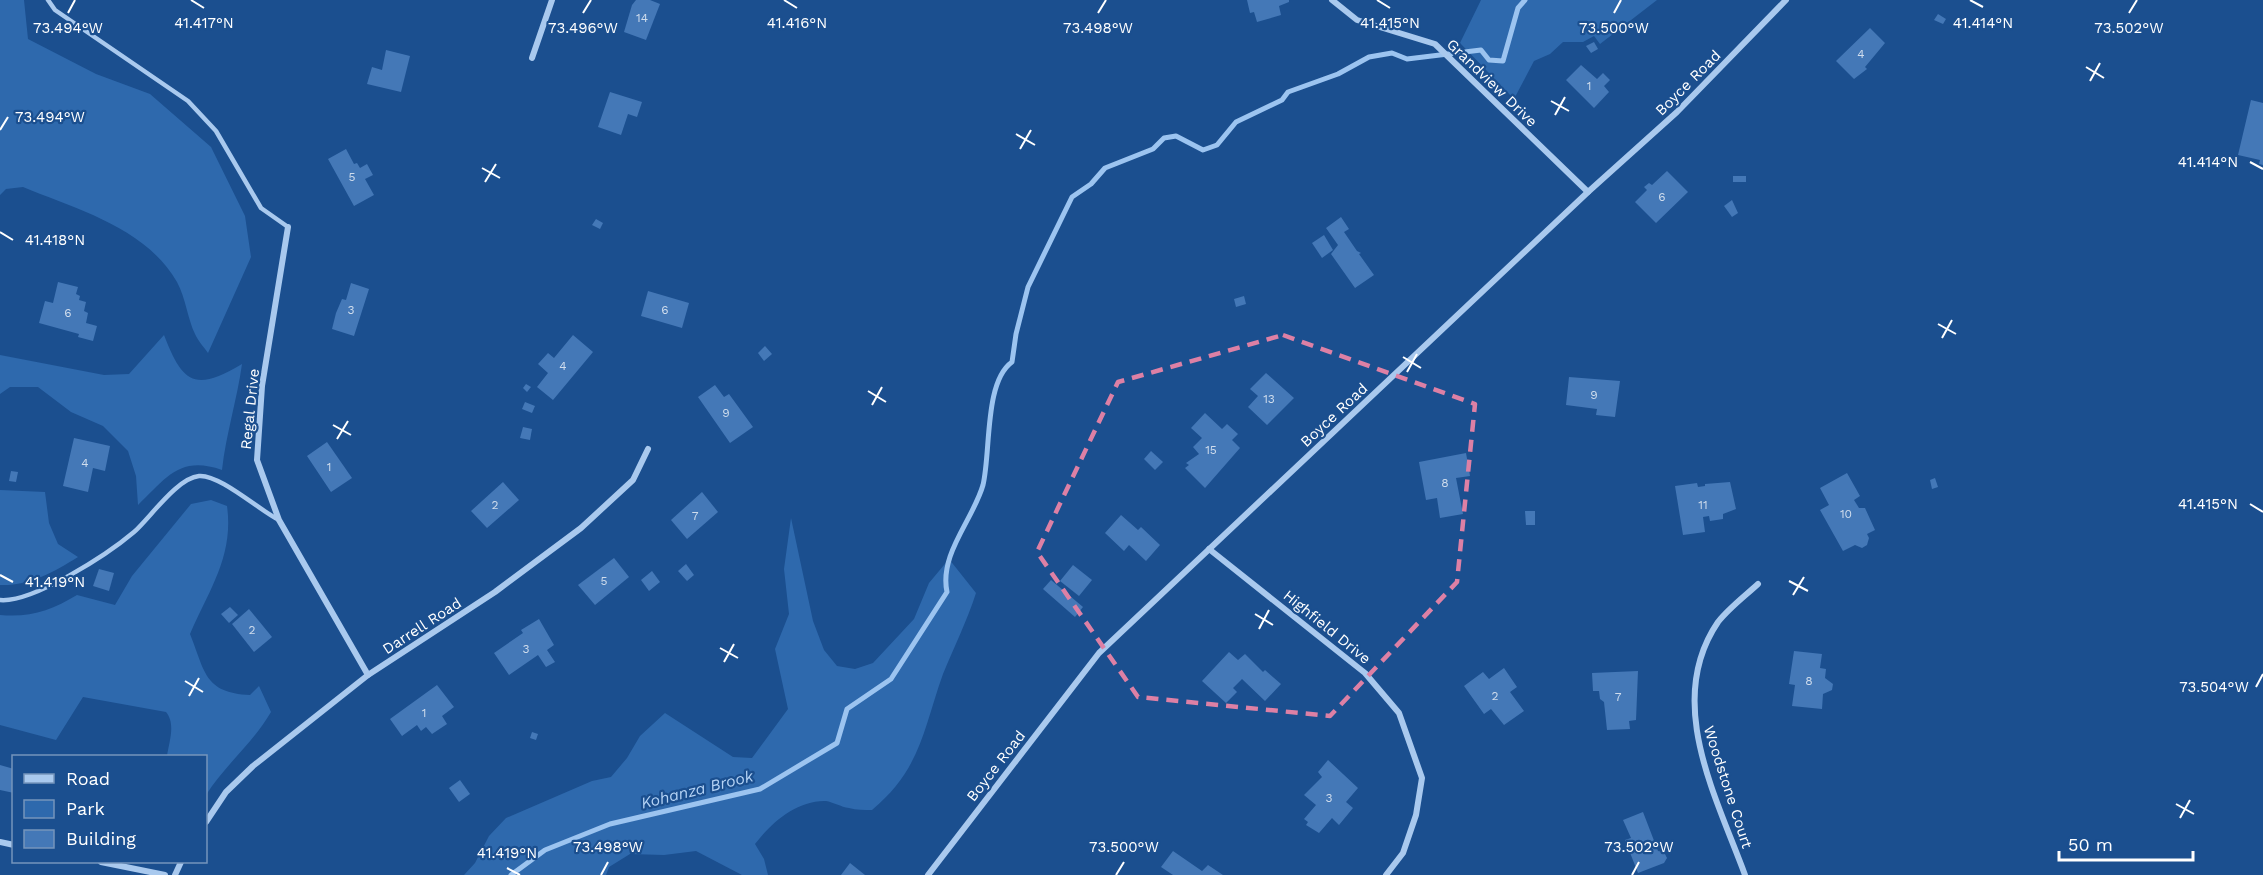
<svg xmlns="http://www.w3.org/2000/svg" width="2263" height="875" font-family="'Work Sans',sans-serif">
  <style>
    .green { fill: #2e69ad }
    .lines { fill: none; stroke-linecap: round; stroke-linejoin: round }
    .stream { stroke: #9cc4f0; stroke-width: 5 }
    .building { fill: #4478b7 }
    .lane { stroke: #a9c9ee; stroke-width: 4.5 }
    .street { stroke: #a9c9ee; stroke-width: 6 }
    .marked { fill: none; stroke: #dd80a5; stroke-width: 4.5; stroke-dasharray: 12 8; stroke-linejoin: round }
    .ticks { fill: none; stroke: #fff; stroke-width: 2 }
    .labels { text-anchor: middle; stroke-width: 4.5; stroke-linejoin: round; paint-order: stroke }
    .number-label { font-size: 12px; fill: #d0dded }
    .street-label { font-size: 15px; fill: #fff; stroke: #1b4f8f }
    .water-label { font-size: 16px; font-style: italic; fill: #b5d3f5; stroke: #1b4f8f }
    .ticks-label { font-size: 15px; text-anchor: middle; fill: #fff; stroke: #1b4f8f; stroke-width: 4.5; stroke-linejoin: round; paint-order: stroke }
  </style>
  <rect width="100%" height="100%" fill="#1b4f8f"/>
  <g class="green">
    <path d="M0 0H24L28 39 96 74 150 94 211 147 245 216 251 257 208 353C204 347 198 341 195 334 188 320 186 299 177 282 145 227 78 210 23 187L6 189 0 195Z"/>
    <polygon points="1481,0 1657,0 1600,44 1594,36 1583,42 1563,42 1550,54 1534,61 1514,99 1460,43"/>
    <path d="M164 335C183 384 195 392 242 364 237 400 226 434 222 470 180 455 166 478 138 505L136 476 128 451 103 426 71 412 38 387H10L0 394V355L104 375 129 374Z"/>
    <path d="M0 490 45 492 49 523 58 544 78 557C54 572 29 586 0 585Z"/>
    <path d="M211 500 227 506C234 556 209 590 190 634 205 671 204 693 250 695L259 686 271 712C253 743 225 765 206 795V756H167C169 742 176 724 166 712L83 697 56 740 0 725V615C30 618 52 610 77 595L115 605 132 576 191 504Z"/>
    <path d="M791 518 813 621 824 650 837 666 855 669 873 663 914 619 929 583 949 559 976 593C967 621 954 647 943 674 923 730 921 769 872 810 865 810 856 810 849 808 841 807 833 802 826 801 797 800 771 823 755 844L764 859 768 875H742L696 851 664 855 630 854 609 867 606 875H464L475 863 489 836 506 818 592 781 611 777 627 758 640 736 665 713 733 757 752 758 788 709 775 649 789 614 784 569Z"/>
  </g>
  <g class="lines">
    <path class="stream" d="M511 875 545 850 610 824 760 789 837 743 847 709 891 679 947 592C939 554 973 520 983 485 991 452 984 382 1012 362L1016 334 1028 287 1072 197 1091 184 1105 168 1153 149 1164 138 1176 136 1203 150 1217 145 1236 122 1282 100 1288 92 1338 74 1369 57 1392 53 1407 59 1481 50 1489 60 1503 61 1518 8 1525 0"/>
  </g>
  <g class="building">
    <polygon points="636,0 650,0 660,4 646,40 624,32 632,5"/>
    <polygon points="1247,0 1289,0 1289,2 1279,6 1281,15 1257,22 1254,12 1250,13"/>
    <polygon points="1938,14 1946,19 1943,24 1934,20"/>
    <polygon points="1870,28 1885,43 1865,67 1867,69 1854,79 1836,61"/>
    <polygon points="1594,42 1598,49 1591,53 1586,46"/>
    <polygon points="386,50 410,56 401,92 367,84 372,67 382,70"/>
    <polygon points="1581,65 1597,79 1603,73 1610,80 1604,86 1609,92 1594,108 1566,80"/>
    <polygon points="610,92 642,102 637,117 628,114 621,135 598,127"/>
    <polygon points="2251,100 2263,103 2263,165 2259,164 2260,160 2238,155"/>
    <polygon points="346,149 354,164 357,163 360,168 367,164 373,175 365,179 374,195 354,206 328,159"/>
    <polygon points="1667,171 1688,192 1656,223 1635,202 1647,190 1644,187 1649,183 1652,185"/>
    <rect x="1733" y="176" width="13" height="6"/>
    <polygon points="1732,200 1738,213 1732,217 1724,206"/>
    <polygon points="1341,217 1349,229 1344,232 1357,251 1361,253 1359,254 1374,275 1355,288 1331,254 1338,245 1326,228"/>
    <polygon points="596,219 603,223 600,229 592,225"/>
    <polygon points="1324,235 1333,250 1322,258 1312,243"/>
    <polygon points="58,282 78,287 76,294 80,296 79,300 86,302 84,311 88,313 86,323 97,326 93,341 78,337 79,334 39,323 45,301 53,303"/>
    <polygon points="351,283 369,289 354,336 332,329 336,313 342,299 346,300"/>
    <polygon points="648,291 689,303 682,328 641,316"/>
    <polygon points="1244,296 1246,304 1236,307 1234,299"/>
    <polygon points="573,335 593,352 553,400 537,387 548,373 538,364 548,353 554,358"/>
    <polygon points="765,346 772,354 764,361 758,353"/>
    <polygon points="1266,373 1294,398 1267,425 1248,407 1258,396 1250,389"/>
    <polygon points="1569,377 1620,381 1615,417 1596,415 1597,409 1566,405"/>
    <polygon points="526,384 531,387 527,392 523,388"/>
    <polygon points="715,385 724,397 729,394 753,427 730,443 698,397"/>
    <polygon points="525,402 535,406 532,413 522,409"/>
    <polygon points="1205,413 1222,429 1227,424 1238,434 1232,440 1240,448 1205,488 1185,468 1189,465 1186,463 1199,454 1193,447 1202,438 1191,428"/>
    <polygon points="523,427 532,429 530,440 520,438"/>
    <polygon points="74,438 110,446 105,471 93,468 88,492 63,486"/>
    <polygon points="327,442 352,478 331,492 307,456"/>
    <polygon points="1151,451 1163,462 1155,470 1144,459"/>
    <polygon points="1466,453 1470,476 1456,478 1463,514 1440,518 1437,498 1426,500 1419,462"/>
    <polygon points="11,471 18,472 16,482 9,481"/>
    <polygon points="1847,473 1860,496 1854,500 1859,508 1865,508 1875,530 1867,534 1869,538 1867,545 1862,548 1855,545 1843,551 1820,510 1829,505 1820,488"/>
    <polygon points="1935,478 1938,487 1932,489 1930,480"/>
    <polygon points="503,482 519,500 487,528 471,511"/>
    <polygon points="1730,482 1736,509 1723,514 1723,519 1710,521 1709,516 1703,517 1705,532 1683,535 1675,486 1697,483 1698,487 1705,486 1705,484"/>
    <polygon points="702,492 718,512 687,539 671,520"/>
    <polygon points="1525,511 1535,511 1535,525 1526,525"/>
    <polygon points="1121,515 1138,530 1141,527 1160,545 1146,561 1129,545 1124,551 1105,533"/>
    <polygon points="614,558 629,577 595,605 578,585"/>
    <polygon points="686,564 694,575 687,581 678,571"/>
    <polygon points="1073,565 1092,580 1079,596 1060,581"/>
    <polygon points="99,569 114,573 109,591 93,586"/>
    <polygon points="652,571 660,582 649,591 641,580"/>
    <polygon points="1051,580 1083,607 1075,617 1043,589"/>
    <polygon points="230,607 238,615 229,623 221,614"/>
    <polygon points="249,609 272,637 254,652 232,624"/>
    <polygon points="539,619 554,645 547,650 555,662 546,667 538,655 509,675 494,653 523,633 521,630"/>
    <polygon points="1794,651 1822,654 1820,668 1826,669 1825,678 1833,684 1832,690 1823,694 1822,709 1792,706 1795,685 1789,684"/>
    <polygon points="1229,652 1238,660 1245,654 1263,672 1265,670 1281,684 1265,701 1242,679 1233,688 1237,692 1226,703 1202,681"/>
    <polygon points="1504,668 1517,687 1510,692 1524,711 1504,725 1491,709 1484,714 1464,686 1483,672 1489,679"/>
    <polygon points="1638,671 1636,720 1629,721 1630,729 1607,730 1604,702 1600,699 1599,691 1593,691 1592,673"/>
    <polygon points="437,685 454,707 442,716 447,724 432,734 426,727 421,731 417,725 402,736 390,719"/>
    <polygon points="532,732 538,734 536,740 530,738"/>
    <polygon points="1328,760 1358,788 1346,802 1353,808 1339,825 1332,818 1319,833 1306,825 1308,822 1304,819 1316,805 1304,795 1322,777 1318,772"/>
    <polygon points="0,765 14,769 14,793 0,790"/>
    <polygon points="460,780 470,794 459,802 449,788"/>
    <polygon points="1643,812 1658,851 1664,852 1667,858 1664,863 1638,873 1625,840 1631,838 1623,820"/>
    <polygon points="1173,851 1202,871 1208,865 1223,875 1173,875 1161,867"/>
    <polygon points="850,863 865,875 841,875"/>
  </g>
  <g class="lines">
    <g class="lane">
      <polyline points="48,0 55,10 188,101 216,131 261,208 288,227"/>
      <path d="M0 600C33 603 108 554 134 532 150 518 177 478 199 476 219 474 259 510 279 520"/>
    </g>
    <g class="street">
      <polyline points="1332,0 1357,20 1435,44 1588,192"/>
      <polyline points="532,58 552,0"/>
      <polyline points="288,227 262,386 257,460 279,520 368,675"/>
      <polyline points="1209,549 1365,673 1399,713 1422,778 1416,815 1403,853 1386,875"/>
      <polyline points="206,822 226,792 253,766 368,675 495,592 581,528 633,480 648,449"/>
      <polyline points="0,842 14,845"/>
      <polyline points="101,862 165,875"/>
      <polyline points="175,875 181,862"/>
      <polyline points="928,875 1099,653 1588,192 1677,112 1786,0"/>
      <path d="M1745 875C1716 796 1664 701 1718 622 1729 608 1745 596 1758 584"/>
    </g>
  </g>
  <path class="marked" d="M1283 335 1475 404 1457 582 1330 716 1138 697 1037 552 1118 382Z"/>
  <path class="ticks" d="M191 0 204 8M784 0 797 8M1377 0 1390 8M1970 0 1983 7M68 13 75 0M583 13 591 0M1098 13 1106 0M1614 13 1621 0M2129 13 2137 0M2086 67 2104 78M2090 81 2100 63M1551 101 1569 111M1555 115 1565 97M0 130 8 117M1016 134 1035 145M1020 149 1031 130M2250 162 2263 169M482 168 500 178M485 182 496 164M0 232 13 240M1938 324 1956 334M1942 338 1952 320M1403 357 1421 368M1407 372 1417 354M868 391 886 402M872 405 882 387M333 425 351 435M337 439 348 421M2250 504 2263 512M0 575 13 582M1789 581 1808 591M1793 595 1804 577M1255 614 1273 625M1259 629 1269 610M720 648 738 658M724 662 734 644M185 681 203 692M2256 687 2263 674M189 696 199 678M2176 804 2194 814M2180 818 2190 800M507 868 520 875M601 875 608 862M1116 875 1124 862M1632 875 1639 862"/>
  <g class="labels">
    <g class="number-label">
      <text x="642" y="22">14</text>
      <text x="1861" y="58">4</text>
      <text x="1589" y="90">1</text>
      <text x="352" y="181">5</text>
      <text x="1662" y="201">6</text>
      <text x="351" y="314">3</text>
      <text x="665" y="314">6</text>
      <text x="68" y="317">6</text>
      <text x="563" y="370">4</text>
      <text x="1594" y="399">9</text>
      <text x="1269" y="403">13</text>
      <text x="726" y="417">9</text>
      <text x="1211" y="454">15</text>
      <text x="85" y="467">4</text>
      <text x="329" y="471">1</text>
      <text x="1445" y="487">8</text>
      <text x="495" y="509">2</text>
      <text x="1703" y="509">11</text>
      <text x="1846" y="518">10</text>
      <text x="695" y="520">7</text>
      <text x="604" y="585">5</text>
      <text x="252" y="634">2</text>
      <text x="526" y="653">3</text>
      <text x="1809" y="685">8</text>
      <text x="1495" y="700">2</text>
      <text x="1618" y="701">7</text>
      <text x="424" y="717">1</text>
      <text x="1329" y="802">3</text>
    </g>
    <g class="street-label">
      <text transform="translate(1492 83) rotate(44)" y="5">Grandview Drive</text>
      <text transform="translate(1688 83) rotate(-45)" y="5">Boyce Road</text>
      <text transform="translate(250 409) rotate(-84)" y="5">Regal Drive</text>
      <text transform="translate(1334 415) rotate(-43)" y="5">Boyce Road</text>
      <text transform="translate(422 626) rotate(-33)" y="5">Darrell Road</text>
      <text transform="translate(1327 627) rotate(39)" y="5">Highfield Drive</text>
      <text transform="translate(996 766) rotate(-52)" y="5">Boyce Road</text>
      <text transform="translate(1728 787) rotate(72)" y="5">Woodstone Court</text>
    </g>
    <g class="water-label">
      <text transform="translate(697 789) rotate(-14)" y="6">Kohanza Brook</text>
    </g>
  </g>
  <g class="ticks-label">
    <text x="797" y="28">41.416°N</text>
    <text x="1390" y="28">41.415°N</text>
    <text x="1983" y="28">41.414°N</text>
    <text x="204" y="28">41.417°N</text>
    <text x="68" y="33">73.494°W</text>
    <text x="583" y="33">73.496°W</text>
    <text x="1098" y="33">73.498°W</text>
    <text x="1614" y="33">73.500°W</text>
    <text x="2129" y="33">73.502°W</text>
    <text x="50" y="122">73.494°W</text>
    <text x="2208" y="167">41.414°N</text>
    <text x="55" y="245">41.418°N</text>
    <text x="2208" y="509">41.415°N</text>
    <text x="55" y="587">41.419°N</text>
    <text x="2214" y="692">73.504°W</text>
    <text x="608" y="852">73.498°W</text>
    <text x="1124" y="852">73.500°W</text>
    <text x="1639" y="852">73.502°W</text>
    <text x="507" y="858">41.419°N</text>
  </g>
  <rect x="12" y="755" width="195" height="108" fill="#1b4f8f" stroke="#7695bc" stroke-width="1.5"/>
  <rect x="24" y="774" width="30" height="9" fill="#a9c9ee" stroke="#7695bc" stroke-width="1.5"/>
  <text x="66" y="785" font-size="18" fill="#ffffff">Road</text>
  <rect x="24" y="800" width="30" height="18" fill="#2e69ad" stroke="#7695bc" stroke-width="1.5"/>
  <text x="66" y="815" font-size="18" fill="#ffffff">Park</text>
  <rect x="24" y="830" width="30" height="18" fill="#4478b7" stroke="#7695bc" stroke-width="1.5"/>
  <text x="66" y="845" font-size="18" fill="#ffffff">Building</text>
  <path d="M2059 851v9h134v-9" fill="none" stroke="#ffffff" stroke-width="3"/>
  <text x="2068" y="851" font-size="18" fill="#ffffff" stroke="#1b4f8f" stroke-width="4.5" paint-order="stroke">50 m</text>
</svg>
